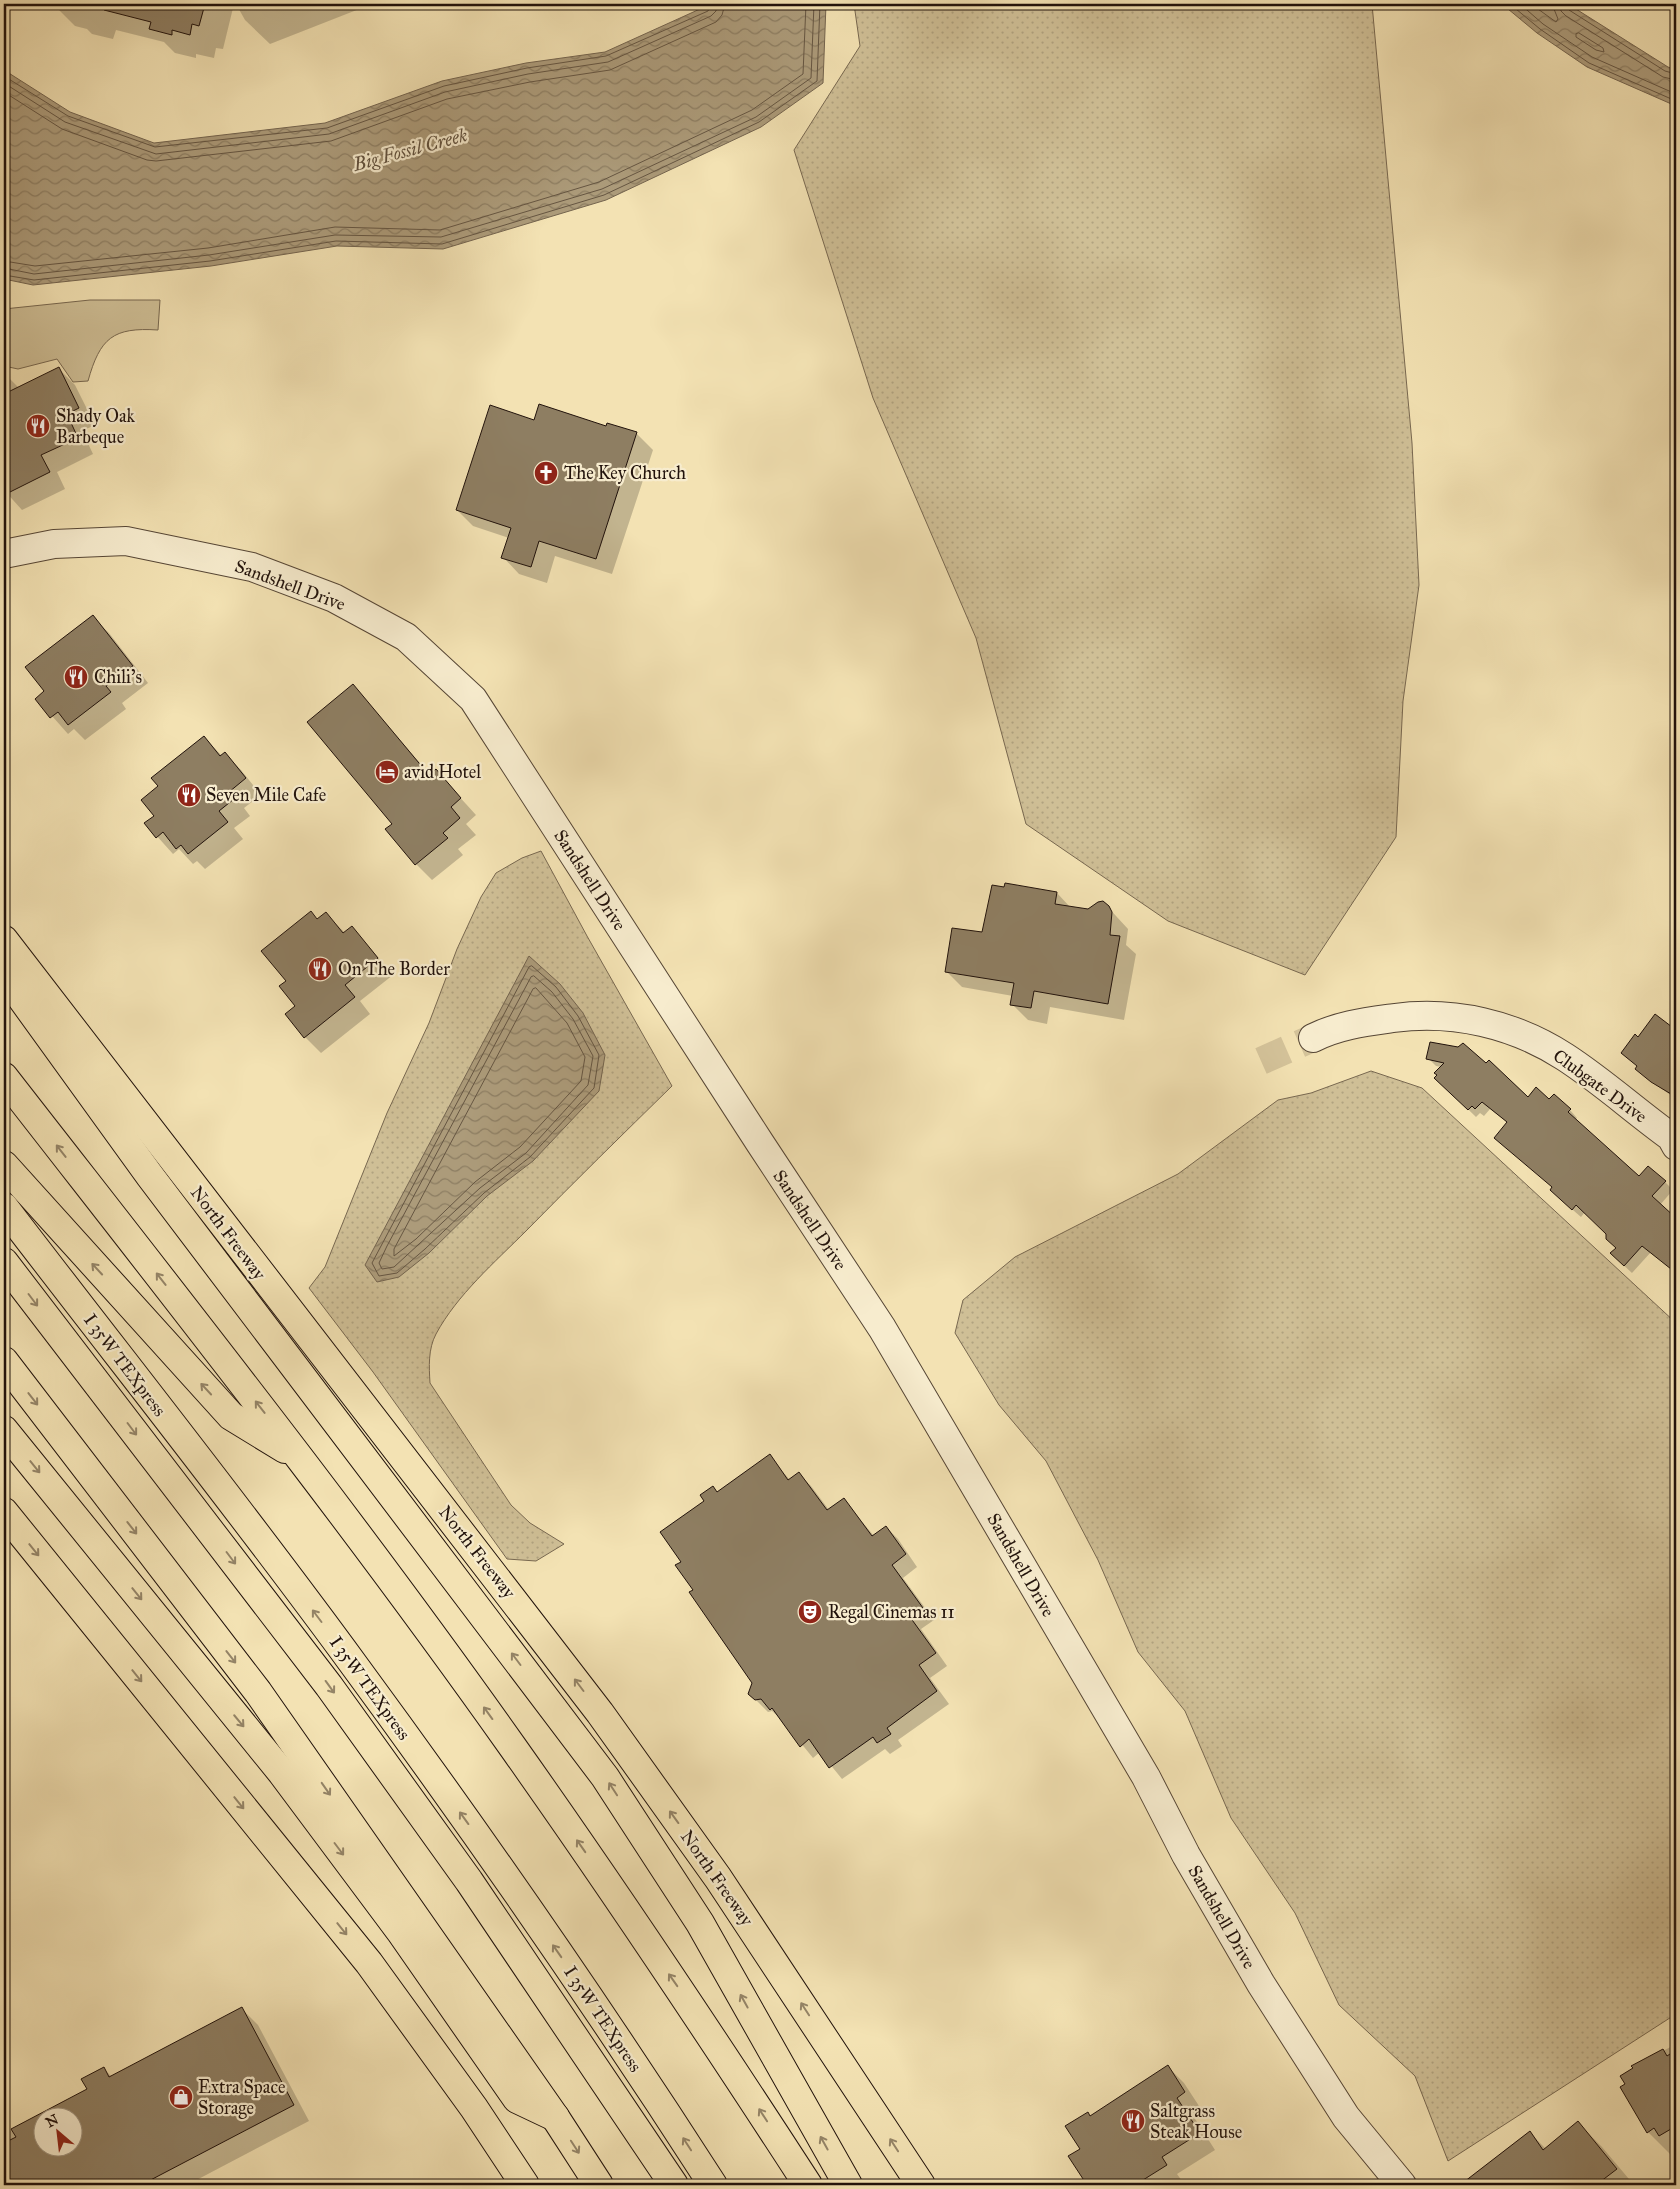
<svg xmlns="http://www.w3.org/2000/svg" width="1680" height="2189" font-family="'IM FELL Great Primer',serif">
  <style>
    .grass { fill: url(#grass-dots); stroke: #786850 }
    .garden { fill: #cfbf96; stroke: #786850 }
    .water { fill: url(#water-waves); stroke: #74644e }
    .shadow { fill: #0003; fill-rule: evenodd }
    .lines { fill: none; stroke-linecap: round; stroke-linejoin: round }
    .shore { stroke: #665642; stroke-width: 1 }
    .building { fill: #8e7e62; stroke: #21120b; fill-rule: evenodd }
    .minor-tunnel { stroke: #d4c39a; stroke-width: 28; stroke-dasharray: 28 14; stroke-linecap: butt }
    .minor-casing { stroke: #564635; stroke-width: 30 }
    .major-casing { stroke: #21120b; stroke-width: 30 }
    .highway-casing { stroke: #21120b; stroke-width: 30 }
    .minor { stroke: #f7ecce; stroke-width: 28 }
    .major { stroke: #f3e2b3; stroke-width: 28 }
    .highway { stroke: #f3e2b3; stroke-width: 28 }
    .oneway { stroke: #948467 }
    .labels { text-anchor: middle; stroke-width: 4.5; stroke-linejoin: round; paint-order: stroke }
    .poi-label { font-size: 18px; fill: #21120b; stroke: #f7ecce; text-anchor: start }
    .street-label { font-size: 18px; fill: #21120b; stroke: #f7ecce }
    .water-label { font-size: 19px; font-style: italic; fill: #60503d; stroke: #f7ecce }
  </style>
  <defs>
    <pattern id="grass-dots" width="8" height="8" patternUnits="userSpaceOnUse" patternTransform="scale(1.25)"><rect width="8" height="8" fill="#cfbf96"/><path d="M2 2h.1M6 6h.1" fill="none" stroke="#b1a380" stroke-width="1.8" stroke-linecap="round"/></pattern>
    <pattern id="water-waves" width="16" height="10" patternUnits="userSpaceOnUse" patternTransform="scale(1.25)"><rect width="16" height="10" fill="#ac9b7a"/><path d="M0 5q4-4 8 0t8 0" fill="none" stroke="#8c7d62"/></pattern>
  </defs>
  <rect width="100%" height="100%" fill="#f3e2b3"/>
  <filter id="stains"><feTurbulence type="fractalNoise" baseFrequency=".004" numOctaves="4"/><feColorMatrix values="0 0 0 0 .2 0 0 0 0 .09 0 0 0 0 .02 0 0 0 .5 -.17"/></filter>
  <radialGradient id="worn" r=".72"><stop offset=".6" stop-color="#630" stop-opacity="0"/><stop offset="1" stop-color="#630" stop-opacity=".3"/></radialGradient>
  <g class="grass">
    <polygon points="854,4 1372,4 1412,443 1419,585 1403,701 1396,837 1305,975 1168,921 1026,824 976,638 873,398 794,150 860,46"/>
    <path d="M541 851 587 936 672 1086C623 1134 574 1182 526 1231 495 1262 457 1295 436 1334 428 1349 429 1367 430 1383L511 1505 530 1523 564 1544 536 1561 507 1559 373 1372 309 1288 325 1267 387 1113 429 1023 457 949 481 897 496 873 522 858Z"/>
    <polygon points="1371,1071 1422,1088 1676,1323 1676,2014 1448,2161 1415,2076 1339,2005 1295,1913 1231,1818 1185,1711 1138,1652 1098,1560 1046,1461 999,1405 955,1333 963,1300 1015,1257 1178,1174 1278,1100 1311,1093"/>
  </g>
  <path class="garden" d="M90 300H160L158 330C113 327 100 338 88 381L73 382 57 359 18 369 4 366V309Z"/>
  <g class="water">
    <polygon points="711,4 826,4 823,83 761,127 606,200 443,249 337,246 211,266 33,285 4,279 4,70 70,112 154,143 325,123 442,81 526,63 605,52"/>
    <polygon points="1502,4 1568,4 1668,67 1676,70 1676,106 1587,67 1537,33"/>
    <polygon points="529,956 560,984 583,1013 605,1055 599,1091 533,1161 487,1196 429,1253 399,1277 377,1282 365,1265"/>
  </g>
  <g class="shadow">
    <polygon points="53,4 234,4 223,49 216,48 214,58 196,54 196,58 175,53 164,42 116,30 113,39 92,34 87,29 75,26"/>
    <polygon points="236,4 372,4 270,44 245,20"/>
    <polygon points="59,369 75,385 95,425 82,431 93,454 57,472 65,489 22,510 4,490 4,373 19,388"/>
    <polygon points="535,421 607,427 608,424 637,434 653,450 612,574 555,556 547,583 519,574 503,557 509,538 473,526 457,510"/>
    <polygon points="92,617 109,633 148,683 122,703 126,709 85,740 74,729 68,734 37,699 46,692"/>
    <polygon points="353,685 430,775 436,771 476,815 466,824 476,835 458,849 463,855 432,880 416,864"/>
    <polygon points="204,737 222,756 225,754 241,770 261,795 244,808 250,816 234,828 243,839 205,869 197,861 193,864 179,849 173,854 146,824 156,816 160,786"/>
    <polygon points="1057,893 1071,908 1088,911 1105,904 1128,929 1126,945 1136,954 1124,1020 1050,1007 1047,1024 1028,1020 1012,1004 1013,996 962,987 946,971 982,934"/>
    <polygon points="311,913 318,920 326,914 345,933 352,927 393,975 360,1001 370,1014 321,1053 305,1037 287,981"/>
    <polygon points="1676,1018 1676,1099 1645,1077 1638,1067 1639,1038 1670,1027"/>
    <polygon points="1431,1043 1528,1099 1549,1101 1570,1110 1577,1118 1575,1120 1639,1178 1665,1182 1673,1190 1660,1205 1676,1220 1676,1273 1651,1252 1632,1273 1619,1261 1617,1248 1608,1234 1585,1212 1581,1217 1559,1198 1508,1123 1490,1109 1484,1116 1480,1113 1476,1117 1436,1078 1441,1067 1436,1066 1428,1058"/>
    <polygon points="769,1456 790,1480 799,1474 811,1486 829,1510 844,1500 874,1536 886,1527 898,1539 917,1567 903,1578 934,1620 921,1629 947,1666 930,1678 949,1704 898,1740 902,1746 890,1754 885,1749 842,1779 820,1752 813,1758 783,1721 772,1711 768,1712 749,1693 753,1683 694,1590 683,1562 713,1487 718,1493"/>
    <path d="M242 2009 258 2025 309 2121 187 2185H4V2134L88 2090 104 2069 112 2077ZM42 2116H72V2146H42Z"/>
    <polygon points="1676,2044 1676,2153 1672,2156 1648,2132 1648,2059"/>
    <polygon points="1168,2067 1184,2083 1201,2109 1192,2114 1215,2150 1177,2174 1182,2181 1176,2185 1089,2185 1070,2156 1081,2149 1090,2117"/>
    <polygon points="1578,2123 1602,2147 1634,2185 1472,2185 1469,2181 1481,2172 1480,2170 1530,2133 1546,2149"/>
  </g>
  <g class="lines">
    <g class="shore">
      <polyline points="1510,4 1540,29 1589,63 1676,101"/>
      <polyline points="1520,4 1543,24 1592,57 1676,94"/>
      <polyline points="1531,4 1556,22 1558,19 1552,4"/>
      <polyline points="1560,4 1561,11 1566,16 1663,77 1676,80"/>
      <polyline points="1566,4 1569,10 1665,71 1676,74"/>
      <polygon points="1579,33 1603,48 1604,52 1596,50 1576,37 1576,34"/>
      <polyline points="4,76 68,116 155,147 327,128 444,86 527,68 606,56 708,11 711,4"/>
      <polyline points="4,83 65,122 156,154 329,134 445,92 528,74 608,62 711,16 716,11 717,4"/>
      <polyline points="4,92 62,129 147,160 156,161 331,141 447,99 530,82 610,70 716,22 722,15 725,4"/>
      <polyline points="4,261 35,266 208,248 335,227 440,230 599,182 752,110 803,74 806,4"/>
      <polyline points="4,268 34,274 209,255 335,235 441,237 602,189 756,117 811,78 814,4"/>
      <polyline points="4,275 34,280 210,261 336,241 442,244 604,195 759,122 817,81 820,4"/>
      <polygon points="532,966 556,987 578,1016 599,1055 594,1088 530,1157 484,1193 425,1249 397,1273 379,1276 372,1263 529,967"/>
      <polygon points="534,976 552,992 573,1019 593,1056 588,1085 526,1153 480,1188 394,1267 382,1269 379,1263 387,1246 531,977"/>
      <polygon points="536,988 567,1023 585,1057 581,1081 520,1147 475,1182 416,1239 394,1256 394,1249 533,989"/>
    </g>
  </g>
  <g class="building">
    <polygon points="105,4 205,4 199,26 192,24 190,35 172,30 172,35 149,29 151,22 104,10"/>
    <polygon points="59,367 79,408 67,414 78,438 41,455 50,472 4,495 4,394"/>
    <polygon points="539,404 606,426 607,423 637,432 596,559 539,541 531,567 501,558 511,528 456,510 490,405 534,420"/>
    <polygon points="93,615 133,666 106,686 111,692 68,725 58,712 50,718 35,699 44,691 25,667"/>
    <polygon points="353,684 429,775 436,769 461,798 451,807 460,818 443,833 448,838 415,865 385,829 392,824 307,722"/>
    <polygon points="204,736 220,756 225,752 246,778 229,792 234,799 219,811 228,822 188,854 181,845 176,849 163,832 156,838 144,823 154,816 141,800 158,786 151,778"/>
    <polygon points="1005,883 1057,892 1055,904 1088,909 1098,902 1103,901 1109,906 1112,912 1110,935 1120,936 1108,1004 1034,991 1031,1008 1010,1005 1014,983 945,972 952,928 982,932 992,885 1004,887"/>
    <polygon points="311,911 317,919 326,912 343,933 352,926 378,958 345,985 355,997 304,1038 285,1014 295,1006 279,986 286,981 261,951"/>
    <polygon points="1655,1014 1676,1030 1676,1097 1651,1082 1635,1069 1637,1066 1621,1053 1635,1034 1638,1037"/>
    <polygon points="1430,1042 1458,1047 1463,1043 1486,1063 1489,1060 1528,1097 1536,1087 1549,1099 1554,1094 1571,1109 1568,1112 1639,1176 1648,1166 1666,1181 1652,1196 1676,1218 1676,1273 1642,1246 1624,1266 1610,1253 1616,1248 1606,1239 1606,1234 1576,1205 1572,1210 1550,1190 1552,1187 1494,1138 1507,1122 1482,1102 1475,1109 1472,1106 1468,1110 1434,1078 1437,1075 1434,1073 1444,1063 1426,1059"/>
    <polygon points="770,1454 788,1480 799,1472 827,1510 844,1498 872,1536 886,1526 906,1554 892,1565 923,1608 910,1617 936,1653 919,1665 937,1691 887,1728 891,1734 877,1743 873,1737 829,1768 809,1739 800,1747 772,1708 770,1710 761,1699 755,1700 748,1694 752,1683 689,1592 693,1590 675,1565 681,1562 660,1532 704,1501 700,1495 713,1486 717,1492"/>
    <path d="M242 2007 294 2105 141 2185H4V2143L16 2137 11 2129 87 2089 81 2079 104 2067 109 2077ZM42 2116H72V2146H42Z"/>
    <polygon points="1663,2049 1667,2056 1676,2050 1676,2126 1659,2136 1654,2128 1647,2133 1620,2087 1625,2084 1620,2076 1633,2068 1631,2066"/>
    <polygon points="1168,2065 1185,2092 1177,2098 1200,2133 1162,2157 1167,2165 1135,2185 1087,2185 1068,2156 1080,2149 1065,2126 1088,2112 1090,2116"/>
    <polygon points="1578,2121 1617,2169 1596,2185 1460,2185 1530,2131 1543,2150"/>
  </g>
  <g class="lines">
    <polyline class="minor-tunnel" points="1261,1061 1313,1038"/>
    <g class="minor-casing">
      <g id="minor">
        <polyline points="4,554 54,544 126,541 252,567 334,598 406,637 473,699 760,1143 882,1328 1146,1777 1186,1855 1261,1984 1346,2117 1402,2185"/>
        <path d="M1313 1038C1339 1025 1365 1022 1394 1018 1453 1010 1514 1024 1565 1057 1602 1081 1635 1111 1671 1137L1676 1146"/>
      </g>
    </g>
    <g class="major-casing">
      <g id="major">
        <polyline points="4,940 600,1713 718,1878 921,2185"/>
        <polyline points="4,1512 369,1963 474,2108 525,2185"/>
      </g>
    </g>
    <g class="highway-casing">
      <g id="highway">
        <polyline points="4,974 150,1176 605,1777 700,1923 848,2185"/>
        <path d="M4 1077C176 1298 350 1517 512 1746 614 1890 712 2037 808 2185"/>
        <polyline points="4,1165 231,1416 285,1449"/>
        <path d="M4 1207C121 1360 241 1510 354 1665 479 1835 599 2008 713 2185"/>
        <polyline points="4,1262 329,1686 469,1881 674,2185"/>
        <polyline points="4,1361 258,1692 555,2117 599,2185"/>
        <polyline points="4,1430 282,1773 400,1931 517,2099 555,2117"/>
      </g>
    </g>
    <use href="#minor" class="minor"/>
    <use href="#major" class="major"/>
    <use href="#highway" class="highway"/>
  </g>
  <defs><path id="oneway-shaft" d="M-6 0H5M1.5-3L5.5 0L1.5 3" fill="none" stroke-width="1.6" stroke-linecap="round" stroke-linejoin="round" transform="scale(1.25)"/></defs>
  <g class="oneway">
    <use href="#oneway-shaft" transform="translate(61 1151) rotate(-128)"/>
    <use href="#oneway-shaft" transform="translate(97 1269) rotate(-133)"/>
    <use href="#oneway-shaft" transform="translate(161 1279) rotate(-128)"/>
    <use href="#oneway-shaft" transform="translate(33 1300) rotate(53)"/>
    <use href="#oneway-shaft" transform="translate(206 1389) rotate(-133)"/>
    <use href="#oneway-shaft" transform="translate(33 1399) rotate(52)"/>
    <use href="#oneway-shaft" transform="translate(260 1407) rotate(-128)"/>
    <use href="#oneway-shaft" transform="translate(132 1429) rotate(53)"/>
    <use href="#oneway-shaft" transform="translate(35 1467) rotate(51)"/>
    <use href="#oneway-shaft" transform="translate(132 1528) rotate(52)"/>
    <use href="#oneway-shaft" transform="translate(34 1550) rotate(51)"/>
    <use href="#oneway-shaft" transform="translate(231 1558) rotate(53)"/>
    <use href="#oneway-shaft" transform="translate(137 1594) rotate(51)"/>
    <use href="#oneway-shaft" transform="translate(317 1616) rotate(-127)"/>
    <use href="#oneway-shaft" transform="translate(231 1657) rotate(52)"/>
    <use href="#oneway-shaft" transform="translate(516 1659) rotate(-127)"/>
    <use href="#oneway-shaft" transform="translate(137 1676) rotate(51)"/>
    <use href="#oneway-shaft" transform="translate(579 1685) rotate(-127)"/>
    <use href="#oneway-shaft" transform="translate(330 1687) rotate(54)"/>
    <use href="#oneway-shaft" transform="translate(488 1713) rotate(-126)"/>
    <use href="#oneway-shaft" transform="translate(239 1721) rotate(50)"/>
    <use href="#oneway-shaft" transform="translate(326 1789) rotate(55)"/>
    <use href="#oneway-shaft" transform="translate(613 1789) rotate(-123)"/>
    <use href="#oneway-shaft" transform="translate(239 1803) rotate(51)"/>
    <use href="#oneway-shaft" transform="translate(674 1817) rotate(-126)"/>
    <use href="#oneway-shaft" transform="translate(464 1818) rotate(-126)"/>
    <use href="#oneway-shaft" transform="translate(581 1846) rotate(-125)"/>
    <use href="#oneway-shaft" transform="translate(339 1849) rotate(53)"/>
    <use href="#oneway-shaft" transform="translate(342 1929) rotate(51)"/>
    <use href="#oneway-shaft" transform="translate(557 1951) rotate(-125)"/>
    <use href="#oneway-shaft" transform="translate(673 1980) rotate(-125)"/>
    <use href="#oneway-shaft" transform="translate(744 2001) rotate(-119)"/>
    <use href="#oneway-shaft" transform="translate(805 2009) rotate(-123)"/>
    <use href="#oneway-shaft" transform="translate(763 2115) rotate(-123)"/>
    <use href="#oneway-shaft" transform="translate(824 2143) rotate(-119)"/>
    <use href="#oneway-shaft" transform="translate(687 2144) rotate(-123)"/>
    <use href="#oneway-shaft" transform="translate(894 2145) rotate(-123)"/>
    <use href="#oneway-shaft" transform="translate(575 2147) rotate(57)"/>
  </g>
  <defs>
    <g id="restaurant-disc" transform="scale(1.25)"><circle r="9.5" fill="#8f2418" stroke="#f7ecce"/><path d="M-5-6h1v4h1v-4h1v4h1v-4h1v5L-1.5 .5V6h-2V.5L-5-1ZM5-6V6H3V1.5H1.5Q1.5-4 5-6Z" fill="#fff"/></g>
    <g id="church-disc" transform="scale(1.25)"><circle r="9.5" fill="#8f2418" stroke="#f7ecce"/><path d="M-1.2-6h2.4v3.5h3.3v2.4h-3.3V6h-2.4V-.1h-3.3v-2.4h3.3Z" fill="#fff"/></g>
    <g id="hotel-disc" transform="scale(1.25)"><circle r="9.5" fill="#8f2418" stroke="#f7ecce"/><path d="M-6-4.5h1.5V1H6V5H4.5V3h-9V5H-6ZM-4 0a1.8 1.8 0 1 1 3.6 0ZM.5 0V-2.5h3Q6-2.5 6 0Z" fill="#fff"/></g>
    <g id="theatre-disc" transform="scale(1.25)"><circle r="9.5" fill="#8f2418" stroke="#f7ecce"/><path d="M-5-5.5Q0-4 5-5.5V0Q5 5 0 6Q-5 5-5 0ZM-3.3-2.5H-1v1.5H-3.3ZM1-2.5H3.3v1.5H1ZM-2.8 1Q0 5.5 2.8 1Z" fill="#fff"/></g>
    <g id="shop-disc" transform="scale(1.25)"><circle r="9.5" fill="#8f2418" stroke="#f7ecce"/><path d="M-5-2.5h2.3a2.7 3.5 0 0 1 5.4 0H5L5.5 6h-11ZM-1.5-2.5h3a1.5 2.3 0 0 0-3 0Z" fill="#fff"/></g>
  </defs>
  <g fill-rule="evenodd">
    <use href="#restaurant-disc" x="38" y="426"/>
    <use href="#church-disc" x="546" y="473"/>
    <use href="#restaurant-disc" x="76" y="677"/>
    <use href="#hotel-disc" x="387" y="772"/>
    <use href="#restaurant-disc" x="189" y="795"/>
    <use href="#restaurant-disc" x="320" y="969"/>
    <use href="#theatre-disc" x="810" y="1612"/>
    <use href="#shop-disc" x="181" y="2097"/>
    <use href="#restaurant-disc" x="1133" y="2121"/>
  </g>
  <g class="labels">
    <g class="poi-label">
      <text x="56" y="422">Shady Oak<tspan x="56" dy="21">Barbeque</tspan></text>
      <text x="564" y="479">The Key Church</text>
      <text x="94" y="683">Chili's</text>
      <text x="404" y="778">avid Hotel</text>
      <text x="206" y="801">Seven Mile Cafe</text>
      <text x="338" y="975">On The Border</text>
      <text x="828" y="1618">Regal Cinemas 11</text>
      <text x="198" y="2093">Extra Space<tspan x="198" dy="21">Storage</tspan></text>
      <text x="1150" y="2117">Saltgrass<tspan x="1150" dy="21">Steak House</tspan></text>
    </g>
    <g class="street-label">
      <text transform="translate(290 585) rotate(20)" y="6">Sandshell Drive</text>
      <text transform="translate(590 880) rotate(57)" y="6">Sandshell Drive</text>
      <text transform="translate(1600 1086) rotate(36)" y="6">Clubgate Drive</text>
      <text transform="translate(810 1220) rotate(56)" y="6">Sandshell Drive</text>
      <text transform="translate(228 1233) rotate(53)" y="6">North Freeway</text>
      <text transform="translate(125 1365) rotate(53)" y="6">I 35W TEXpress</text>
      <text transform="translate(477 1552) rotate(52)" y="6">North Freeway</text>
      <text transform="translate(1021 1565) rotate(60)" y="6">Sandshell Drive</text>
      <text transform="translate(370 1688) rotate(54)" y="6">I 35W TEXpress</text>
      <text transform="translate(717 1878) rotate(55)" y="6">North Freeway</text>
      <text transform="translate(1222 1917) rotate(60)" y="6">Sandshell Drive</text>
      <text transform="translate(603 2019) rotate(56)" y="6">I 35W TEXpress</text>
    </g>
    <g class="water-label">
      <text transform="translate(410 149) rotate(-15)" y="7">Big Fossil Creek</text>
    </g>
  </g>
  <rect width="1680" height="2189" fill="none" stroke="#f3e2b3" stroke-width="20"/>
  <rect x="5" y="5" width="1670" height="2179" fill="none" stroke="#21120b" stroke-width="2.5"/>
  <rect x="10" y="10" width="1660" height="2169" fill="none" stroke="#21120b"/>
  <g transform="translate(58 2132) rotate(332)"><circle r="24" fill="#f7ecce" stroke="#a19580"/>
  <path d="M0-4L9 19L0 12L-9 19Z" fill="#8f2418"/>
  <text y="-8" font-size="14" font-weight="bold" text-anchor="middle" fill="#21120b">N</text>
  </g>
  <rect width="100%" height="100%" filter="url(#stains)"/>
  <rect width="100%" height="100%" fill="url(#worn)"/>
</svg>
